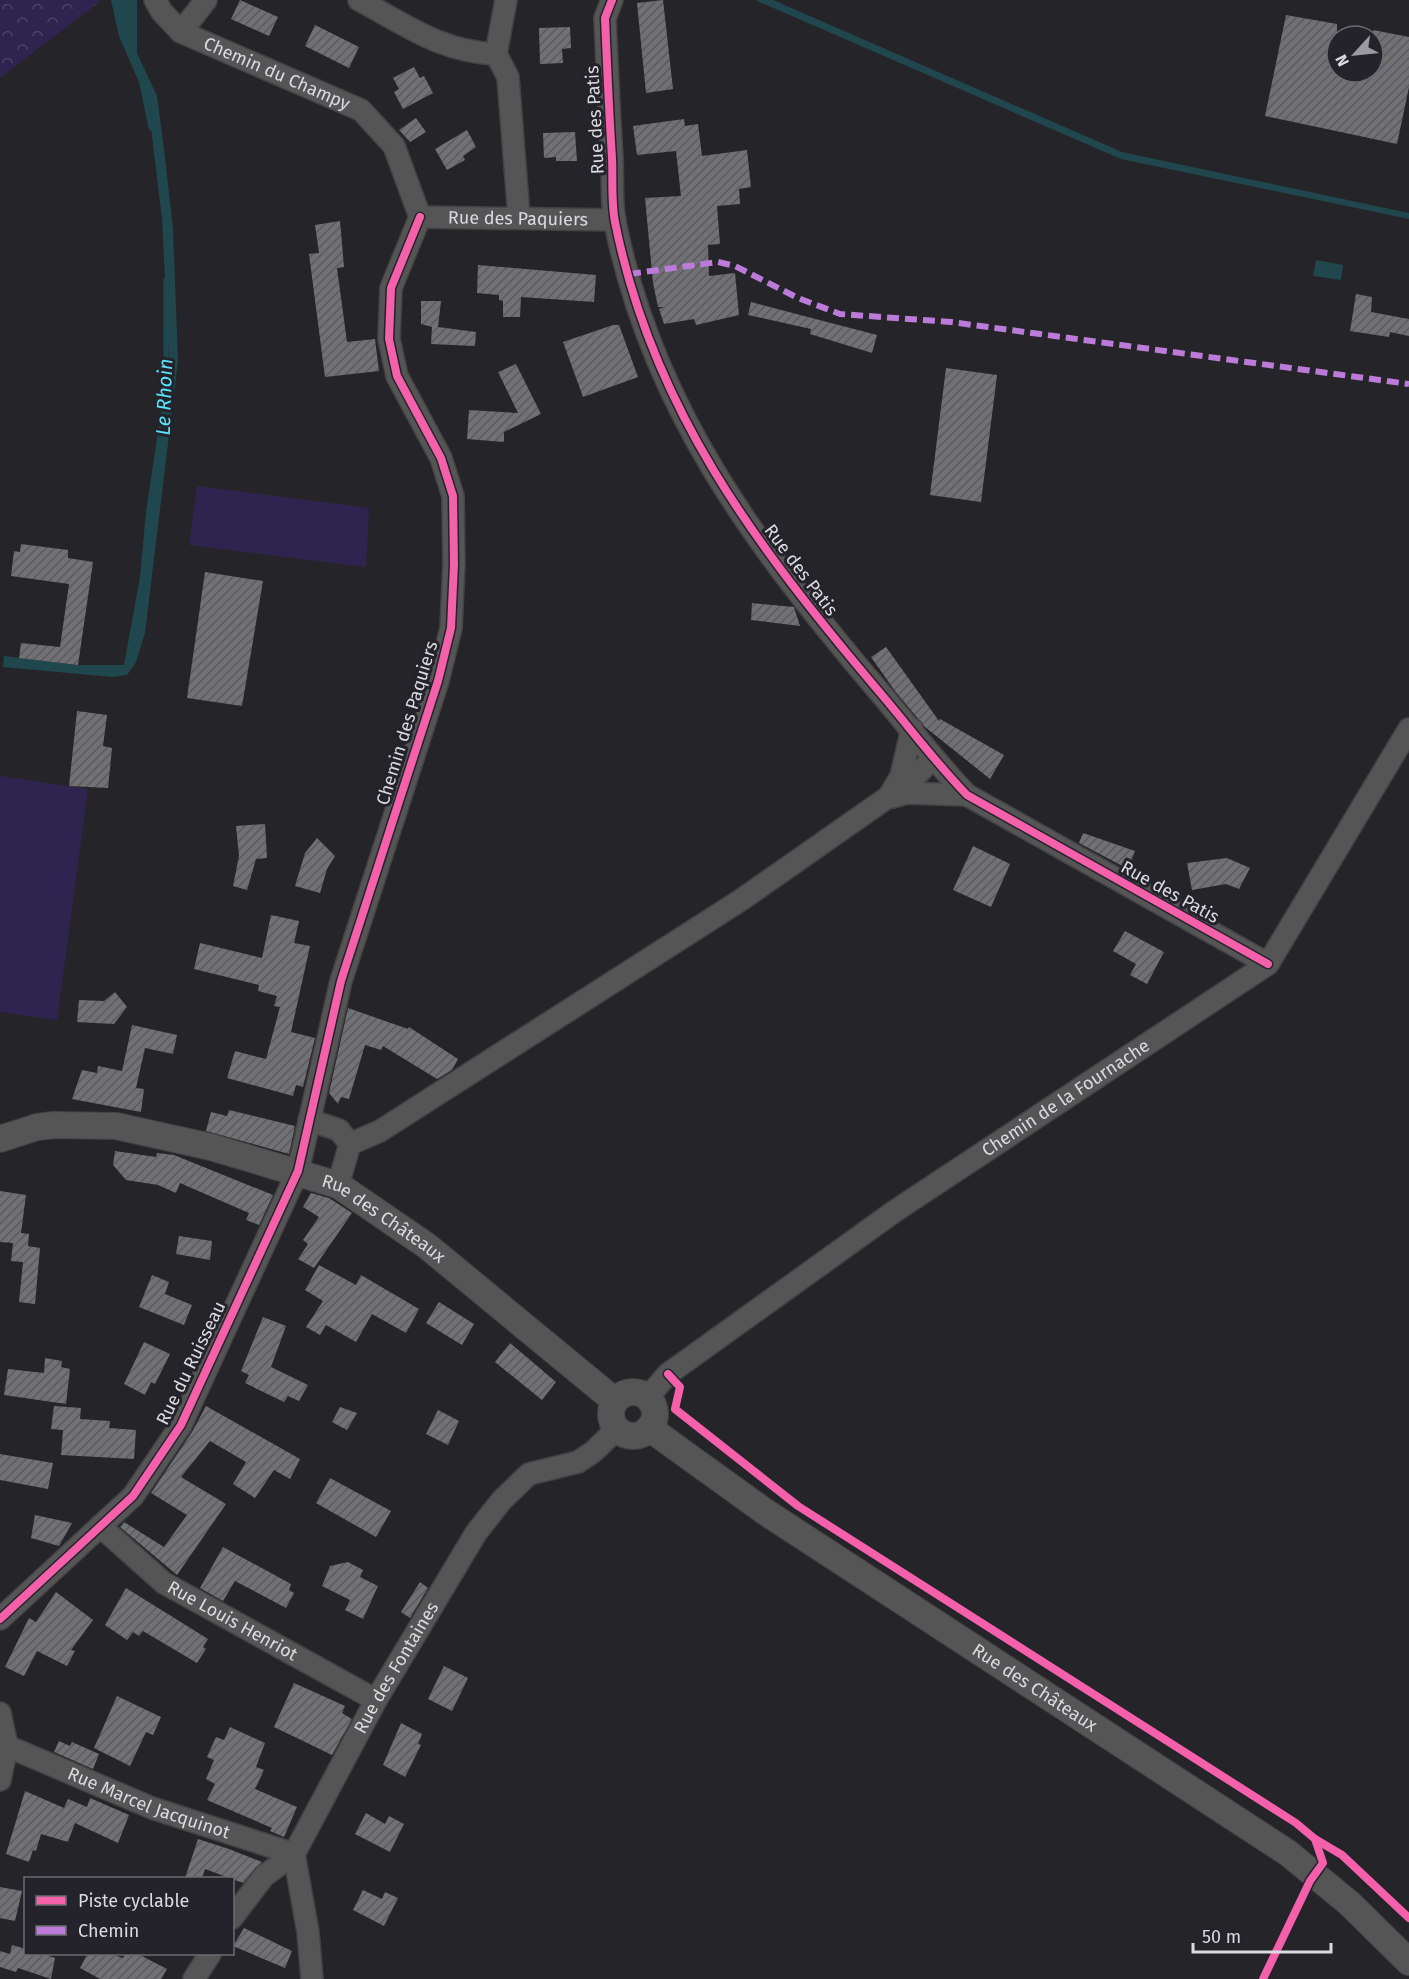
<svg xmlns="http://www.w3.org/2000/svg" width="1409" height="1979" font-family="'Fira Sans',sans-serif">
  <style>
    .green { fill: #2f2450 }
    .forest { fill: url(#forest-crowns) }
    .water { fill: #1f474d }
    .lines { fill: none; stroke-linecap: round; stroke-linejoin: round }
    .stream { stroke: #1f474d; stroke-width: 5 }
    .building { fill: url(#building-hatch) }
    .minor-casing { stroke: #434345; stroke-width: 24 }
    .tertiary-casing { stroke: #434345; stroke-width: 28 }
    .minor { stroke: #565555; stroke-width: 21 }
    .tertiary { stroke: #565555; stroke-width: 26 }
    .quiet { stroke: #bd7bd9; stroke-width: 6; stroke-dasharray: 12 6; stroke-linecap: butt }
    .cycleway-casing { stroke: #24232b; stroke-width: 11 }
    .cycleway { stroke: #f560ab; stroke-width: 8 }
    .labels { text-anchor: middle; stroke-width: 6; stroke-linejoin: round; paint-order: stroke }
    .street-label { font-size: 18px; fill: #dadadf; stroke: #24232b }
    .water-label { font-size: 20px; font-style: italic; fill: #59e4fa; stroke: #24232b }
  </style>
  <defs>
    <pattern id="forest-crowns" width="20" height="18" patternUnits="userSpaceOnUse" patternTransform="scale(1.5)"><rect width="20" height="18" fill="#2f2450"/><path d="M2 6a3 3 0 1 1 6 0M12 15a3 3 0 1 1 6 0" fill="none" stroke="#4d4369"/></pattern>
    <pattern id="building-hatch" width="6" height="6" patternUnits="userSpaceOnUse" patternTransform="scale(1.5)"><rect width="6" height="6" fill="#717175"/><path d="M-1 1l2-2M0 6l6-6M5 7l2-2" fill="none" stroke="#5b5b5e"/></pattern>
  </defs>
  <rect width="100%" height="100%" fill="#252529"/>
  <g class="green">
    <polygon points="197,486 369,508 366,567 189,545"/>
    <polygon points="0,776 88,789 57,1020 0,1012"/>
  </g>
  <polygon class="forest" points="0,0 96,0 99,2 0,78"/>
  <g class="water">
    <polygon points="111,0 137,0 137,53 157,96 164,149 173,229 178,361 145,633 136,662 127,675 113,677 3,667 4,656 78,665 124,665 140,577 146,512 169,359 162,219 148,103 119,36"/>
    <polygon points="755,0 773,0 1122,152 1409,213 1409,219 1121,159"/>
    <polygon points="1316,260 1343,265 1341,280 1313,276"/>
  </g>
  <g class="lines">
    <g class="stream">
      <polyline points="142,84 151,128"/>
      <polyline points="166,280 166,384"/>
    </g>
  </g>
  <g class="building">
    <polygon points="240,0 278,17 269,36 231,19"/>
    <polygon points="663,0 673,89 646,93 637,3"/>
    <polygon points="1286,15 1337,24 1337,72 1373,72 1373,30 1409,37 1409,87 1397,144 1265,116"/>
    <polygon points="315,25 359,47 349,68 305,46"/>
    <polygon points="570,27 571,48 562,49 563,63 540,64 539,28"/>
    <polygon points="414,67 420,78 424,76 433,93 403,109 394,92 399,89 393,78"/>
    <polygon points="416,118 426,132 410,142 399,130"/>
    <polygon points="684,119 685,126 698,124 702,156 747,150 751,187 739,189 740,204 717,206 720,244 708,245 709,276 735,273 739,315 696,325 694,319 664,324 659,309 664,307 658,307 653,283 645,198 681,196 676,151 637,155 633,126"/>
    <polygon points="467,130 476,147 463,156 465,160 447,170 435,149"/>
    <polygon points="575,132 577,161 556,161 556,157 544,158 543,133"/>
    <polygon points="340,221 344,267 337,268 347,342 375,339 379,371 325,377 309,254 319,253 315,225"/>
    <polygon points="478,265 596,275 594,302 521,297 520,317 503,317 503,301 499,300 499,295 477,293"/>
    <polygon points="1356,294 1372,297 1371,312 1409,319 1409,336 1390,332 1389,337 1350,331"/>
    <polygon points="421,301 441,301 438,327 476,332 475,346 431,344 432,327 421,324"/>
    <polygon points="751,302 877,335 872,353 810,334 811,329 748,315"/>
    <polygon points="613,325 619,325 638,377 583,397 563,342"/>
    <polygon points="516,364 541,414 504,432 504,442 467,439 469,410 518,413 498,372"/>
    <polygon points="946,368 997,375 981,502 930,495"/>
    <polygon points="21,544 68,550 68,558 93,562 78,665 19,658 21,643 60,647 69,584 11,576 14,551 20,552"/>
    <polygon points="205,572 263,581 242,706 187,698"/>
    <polygon points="752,603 794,607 800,626 751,620"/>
    <polygon points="886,647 939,721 940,719 1004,755 990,779 925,727 895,691 871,657"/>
    <polygon points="77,711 107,715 103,746 112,748 108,788 69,786"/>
    <polygon points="265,824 267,858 256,859 247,890 233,886 239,856 236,826"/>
    <polygon points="1083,833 1135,851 1128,869 1079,843"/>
    <polygon points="317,838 335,856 327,869 320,893 295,886 305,853"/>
    <polygon points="973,846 1010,864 991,907 953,890"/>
    <polygon points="1227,858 1250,868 1239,889 1226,884 1192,890 1187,863"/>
    <polygon points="271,915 299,921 294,943 310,946 291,1032 315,1038 303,1087 296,1085 293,1096 227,1078 235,1051 266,1059 280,1007 274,1006 277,996 258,991 259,985 194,969 200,943 262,958"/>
    <polygon points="1125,931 1164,952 1147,984 1130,975 1136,964 1113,951"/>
    <polygon points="115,992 127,1007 114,1024 77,1022 79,1000 104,1001"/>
    <polygon points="348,1008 408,1029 409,1027 458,1059 452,1070 437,1079 383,1046 381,1050 365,1045 349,1099 341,1097 338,1104 329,1093"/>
    <polygon points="132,1025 177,1035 173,1054 145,1048 136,1088 144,1089 141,1112 72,1099 82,1070 97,1073 98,1066 122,1071"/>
    <polygon points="229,1110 295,1126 289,1154 206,1131 211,1112 227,1116"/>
    <polygon points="115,1151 156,1157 157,1153 174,1155 273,1195 259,1225 246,1220 249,1213 180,1183 176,1193 158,1185 126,1180 113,1165"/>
    <polygon points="0,1191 26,1195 21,1233 29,1234 28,1246 40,1248 35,1304 19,1302 23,1262 11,1261 13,1243 0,1242"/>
    <polygon points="311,1193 329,1198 352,1213 314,1268 298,1259 308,1244 303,1240 319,1217 303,1207"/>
    <polygon points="179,1236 212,1241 210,1260 176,1254"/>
    <polygon points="319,1265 356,1285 361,1275 419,1309 406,1333 372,1314 356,1342 326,1325 320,1335 306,1327 323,1301 305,1290"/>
    <polygon points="152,1275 169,1282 165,1294 192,1305 184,1325 139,1307"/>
    <polygon points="439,1302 474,1324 462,1345 426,1323"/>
    <polygon points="263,1317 286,1326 271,1367 308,1385 299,1401 288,1396 284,1402 245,1383 249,1375 241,1371"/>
    <polygon points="144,1342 170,1354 155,1384 151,1382 145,1395 124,1384"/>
    <polygon points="510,1343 556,1382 542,1400 495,1362"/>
    <polygon points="45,1358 62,1361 61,1367 70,1369 66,1404 4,1395 8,1369 44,1373"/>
    <polygon points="54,1406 81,1408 80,1419 110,1421 109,1428 136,1430 134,1459 61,1455 63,1430 51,1429"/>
    <polygon points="206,1406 300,1459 290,1479 274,1470 255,1498 233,1484 246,1462 210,1441 181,1477 226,1504 177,1575 120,1527 124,1522 164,1547 187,1515 151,1493 192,1432"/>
    <polygon points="340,1407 357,1413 347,1430 332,1422"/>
    <polygon points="438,1410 459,1421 448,1445 426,1434"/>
    <polygon points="0,1454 53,1463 48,1489 0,1480"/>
    <polygon points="330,1478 391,1511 376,1537 316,1503"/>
    <polygon points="35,1515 72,1523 59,1546 31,1538"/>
    <polygon points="223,1547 291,1584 289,1590 294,1593 286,1608 235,1581 223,1601 200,1588"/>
    <polygon points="348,1562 363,1570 360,1577 378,1586 363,1619 345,1610 350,1600 322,1586 330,1566"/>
    <polygon points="420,1582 428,1588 410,1618 401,1612"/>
    <polygon points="126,1588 208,1639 203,1647 206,1649 197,1663 143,1631 139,1636 133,1632 127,1640 105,1625"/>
    <polygon points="56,1592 93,1620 71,1650 75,1651 67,1666 37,1651 24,1676 5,1667 29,1618 36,1622"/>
    <polygon points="444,1666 468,1678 452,1711 428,1699"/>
    <polygon points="294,1683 345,1706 342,1713 352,1719 332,1755 274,1727"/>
    <polygon points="117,1696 161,1717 153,1735 146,1732 130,1766 94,1748"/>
    <polygon points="401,1723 422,1734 418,1744 421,1745 405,1777 383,1765"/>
    <polygon points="230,1727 265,1743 256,1767 264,1770 255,1789 297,1807 284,1837 270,1831 272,1828 207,1800 215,1784 206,1779 214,1760 207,1757 216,1737 224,1740"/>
    <polygon points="59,1741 70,1746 72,1742 99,1754 93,1769 54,1752"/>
    <polygon points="25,1791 64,1808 68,1799 87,1807 90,1798 129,1815 118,1843 75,1823 68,1842 41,1834 36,1851 33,1850 29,1862 6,1854"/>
    <polygon points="366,1813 385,1824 389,1816 404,1824 390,1852 355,1834"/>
    <polygon points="198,1839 229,1849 262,1862 243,1883 205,1869 202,1878 185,1878"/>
    <polygon points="0,1887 22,1891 15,1921 0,1918"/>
    <polygon points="363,1890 382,1899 385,1892 398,1898 384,1926 353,1910"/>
    <polygon points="244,1928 292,1951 285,1968 233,1946"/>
    <polygon points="12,1945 26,1949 26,1953 40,1953 55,1958 51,1979 18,1968 16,1972 0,1967 0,1951 10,1954"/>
    <polygon points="88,1953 107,1953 123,1958 126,1953 136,1953 167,1969 161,1979 100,1979 80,1968"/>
  </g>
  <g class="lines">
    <g class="minor-casing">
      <g id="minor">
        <path id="s1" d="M155 0 162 12 181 32 361 110 394 146 420 217"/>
        <path d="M359 0C406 25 441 52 496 54"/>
        <polyline points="506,0 496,54 508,77 519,217"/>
        <path d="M612 0 605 18C607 65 609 112 612 158 613 179 611 202 615 222 652 408 756 546 876 688 907 724 934 761 967 795L1268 964"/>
        <polyline points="181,32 206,0"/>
        <path id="s2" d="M420 217 615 220"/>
        <polyline points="891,793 901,776 912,729"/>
        <polyline points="893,797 906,793 967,795"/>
        <polyline points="309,1120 339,1130 350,1144"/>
        <polyline points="350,1144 380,1131 741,900 911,781 932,759"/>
        <polyline points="338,1185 350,1144"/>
        <path id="s3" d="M647 1398 668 1374 895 1211 1268 964 1409 729"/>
        <path id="s4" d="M100 1526 164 1583 376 1700"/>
        <polyline points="0,1619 133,1496 181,1425 298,1171 341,981 438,681 451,628 454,564 453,496 441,458 397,376 389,339 391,288 420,217"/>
        <polyline points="0,1713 7,1746 0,1780"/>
        <path id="s5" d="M7 1746 152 1808 294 1854"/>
        <polyline points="232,1918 264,1876 294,1854"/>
        <polyline points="194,1979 210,1954"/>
        <path id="s6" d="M312 1979 308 1932 294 1854 376 1700 476 1533 502 1500 529 1474 578 1462 593 1452 617 1429"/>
      </g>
    </g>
    <g class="tertiary-casing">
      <g id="tertiary">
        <path id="s7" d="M0 1139 37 1127 54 1125 116 1126 211 1147 338 1185 427 1246 615 1401"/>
        <circle cx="633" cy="1414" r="22"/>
        <path id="s8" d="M649 1428 764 1511 1288 1853 1349 1903 1409 1962"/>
      </g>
    </g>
    <use href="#minor" class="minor"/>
    <use href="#tertiary" class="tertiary"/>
    <polyline class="quiet" points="629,274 718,262 735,266 798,298 840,314 951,322 1409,384"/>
    <g class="cycleway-casing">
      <g id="cycleway">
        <path d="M612 0 605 18C607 65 609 112 612 158 613 179 611 202 615 222 652 408 756 546 876 688 907 724 934 761 967 795L1268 964"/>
        <polyline points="668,1374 680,1387 675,1409 798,1506 1296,1823 1315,1839 1342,1855 1409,1918"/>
        <polyline points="0,1619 133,1496 181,1425 298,1171 341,981 438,681 451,628 454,564 453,496 441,458 397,376 389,339 391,288 420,217"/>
        <polyline points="1263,1979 1310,1881 1323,1863 1315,1839"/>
      </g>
    </g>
    <use href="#cycleway" class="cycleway"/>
  </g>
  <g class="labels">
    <g class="street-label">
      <text dy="6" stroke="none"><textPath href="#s1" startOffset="146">Chemin du Champy</textPath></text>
      <text transform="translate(595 120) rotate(-93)" y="6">Rue des Patis</text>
      <text dy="6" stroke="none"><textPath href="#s2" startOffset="98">Rue des Paquiers</textPath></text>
      <text transform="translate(801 570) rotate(53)" y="6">Rue des Patis</text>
      <text transform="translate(407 723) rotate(-73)" y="6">Chemin des Paquiers</text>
      <text transform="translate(1170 892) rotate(29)" y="6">Rue des Patis</text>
      <text dy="6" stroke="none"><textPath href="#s3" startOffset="516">Chemin de la Fournache</textPath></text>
      <text dy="6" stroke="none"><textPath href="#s7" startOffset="404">Rue des Châteaux</textPath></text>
      <text transform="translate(191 1363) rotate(-64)" y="6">Rue du Ruisseau</text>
      <text dy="6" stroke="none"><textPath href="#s4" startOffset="164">Rue Louis Henriot</textPath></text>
      <text dy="6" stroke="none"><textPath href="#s6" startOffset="339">Rue des Fontaines</textPath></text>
      <text dy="6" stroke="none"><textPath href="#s8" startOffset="465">Rue des Châteaux</textPath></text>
      <text dy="6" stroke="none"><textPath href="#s5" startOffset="153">Rue Marcel Jacquinot</textPath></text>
    </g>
    <g class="water-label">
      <text transform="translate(164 397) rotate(-88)" y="7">Le Rhoin</text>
    </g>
  </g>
  <rect x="24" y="1877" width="210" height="78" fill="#24232b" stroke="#6d6c73" stroke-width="1.5"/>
  <rect x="36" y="1896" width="30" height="9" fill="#f560ab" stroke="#6d6c73" stroke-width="1.5"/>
  <text x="78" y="1907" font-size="18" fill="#dadadf">Piste cyclable</text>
  <rect x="36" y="1926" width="30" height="9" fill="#bd7bd9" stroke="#6d6c73" stroke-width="1.5"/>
  <text x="78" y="1937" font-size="18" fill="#dadadf">Chemin</text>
  <g transform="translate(1355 54) rotate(243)"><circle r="28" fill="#24232b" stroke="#6d6c73" stroke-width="1.5"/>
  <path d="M0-4.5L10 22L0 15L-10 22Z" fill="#9b9b9f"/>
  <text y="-9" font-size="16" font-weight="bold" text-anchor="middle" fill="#dadadf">N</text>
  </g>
  <path d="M1193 1943v9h138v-9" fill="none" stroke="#dadadf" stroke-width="3"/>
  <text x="1202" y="1943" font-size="18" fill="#dadadf" stroke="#24232b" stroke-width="4.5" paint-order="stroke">50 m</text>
</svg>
